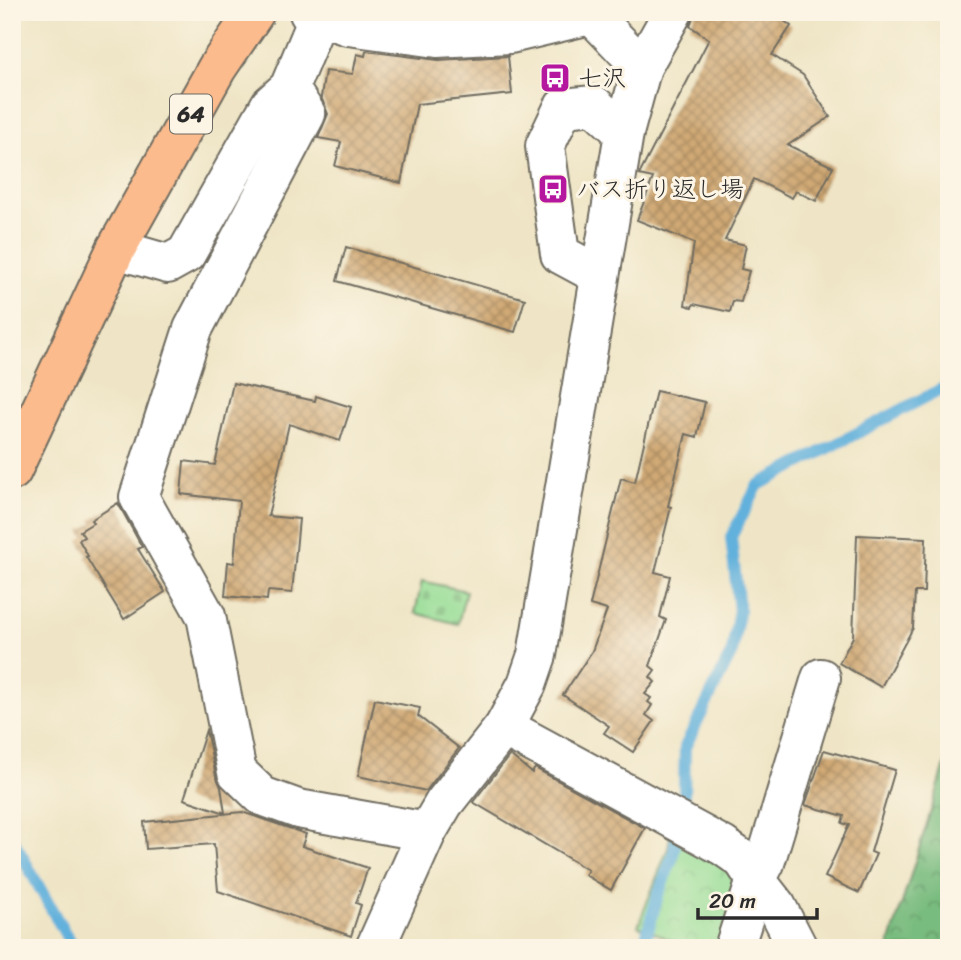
<svg xmlns="http://www.w3.org/2000/svg" width="961" height="960" font-family="Sriracha,'Klee One',sans-serif">
  <style>
    .forest { fill: url(#forest-crowns); stroke: #527455; stroke-width: 2 }
    .cemetery { fill: url(#cemetery-stones); stroke: #618460; stroke-width: 2 }
    .park { fill: url(#park-crowns); stroke: #618460; stroke-width: 2 }
    .lines { fill: none; stroke-linecap: round; stroke-linejoin: round }
    .stream { stroke: #62b1dc; stroke-width: 12 }
    .building { fill: url(#building-cross-hatch) }
    .minor-casing { stroke: #706c61; stroke-width: 42 }
    .major-casing { stroke: #706c61; stroke-width: 42 }
    .minor { stroke: #fff; stroke-width: 38 }
    .major { stroke: #fbbb8d; stroke-width: 38 }
    .labels { text-anchor: middle; stroke-width: 6; stroke-linejoin: round; paint-order: stroke }
    .shield { fill: #fcf5e5; stroke: #6a6863; stroke-width: 2 }
    .shield-label { font-size: 23px; font-weight: bold; fill: #2b2b2b }
    .poi-label { font-size: 24px; fill: #2b2b2b; stroke: #fcf5e5; text-anchor: start }
  </style>
  <defs>
    <pattern id="forest-crowns" width="20" height="18" patternUnits="userSpaceOnUse" patternTransform="scale(1.75)"><rect width="20" height="18" fill="#79bc7f"/><path d="M2 6a3 3 0 1 1 6 0M12 15a3 3 0 1 1 6 0" fill="none" stroke="#639968"/></pattern>
    <pattern id="cemetery-stones" width="16" height="16" patternUnits="userSpaceOnUse" patternTransform="scale(1.75)"><rect width="16" height="16" fill="#97dd96"/><path d="M2 7V4a2 2 0 0 1 4 0v3zM10 15v-3a2 2 0 0 1 4 0v3z" fill="#82be81"/></pattern>
    <pattern id="park-crowns" width="20" height="18" patternUnits="userSpaceOnUse" patternTransform="scale(1.75)"><rect width="20" height="18" fill="#97dd96"/><path d="M2 6a3 3 0 1 1 6 0M12 15a3 3 0 1 1 6 0" fill="none" stroke="#82be81"/></pattern>
    <pattern id="building-cross-hatch" width="8" height="8" patternUnits="userSpaceOnUse" patternTransform="scale(1.75)"><rect width="8" height="8" fill="#d0a975"/><path d="M0 0l8 8M0 8l8-8" fill="none" stroke="#a98a60"/></pattern>
  </defs>
  <rect width="100%" height="100%" fill="#fcf5e5"/>
  <filter id="ink" filterUnits="userSpaceOnUse"><feTurbulence type="fractalNoise" baseFrequency=".0143" numOctaves="2"/><feDisplacementMap in="SourceGraphic" scale="14" xChannelSelector="R" yChannelSelector="G"/><feConvolveMatrix kernelMatrix="1 2 1 2 8 2 1 2 1" color-interpolation-filters="sRGB"/></filter>
  <filter id="wash" filterUnits="userSpaceOnUse"><feTurbulence type="fractalNoise" baseFrequency=".00686" numOctaves="4" result="noise"/><feDisplacementMap in="SourceGraphic" scale="28" xChannelSelector="R" yChannelSelector="G"/><feGaussianBlur stdDeviation="1.57" result="paint"/><feColorMatrix in="noise" values="0 0 0 0 0 0 0 0 0 0 0 0 0 0 0 0 0 1.4 0 .05"/><feComposite in="paint" operator="in"/></filter>
  <g filter="url(#wash)">
    <rect width="100%" height="100%" fill="#efe5c6"/>
    <polygon class="forest" points="949,751 949,948 888,948 942,775"/>
    <polygon class="cemetery" points="422,581 466,591 458,624 415,613"/>
    <polygon class="park" points="671,830 739,871 721,948 691,948 638,926 668,848"/>
    <g class="lines">
      <g class="stream">
        <polyline points="12,838 73,948"/>
        <polyline points="643,948 658,895 673,856 684,794 685,747 732,652 739,610 731,537 758,485 949,385"/>
      </g>
    </g>
    <g id="blocks">
      <g class="building">
        <polygon points="695,12 772,12 791,26 772,55 803,75 830,117 788,145 833,167 816,201 796,191 792,198 754,179 725,240 746,245 741,269 749,271 741,302 733,301 730,312 694,304 692,307 685,305 694,243 637,220 653,178 639,175 709,39 690,26"/>
        <polygon points="366,51 438,60 508,56 512,94 417,104 401,183 335,166 341,142 318,138 328,114 321,97 325,71 353,74 357,54 365,56"/>
        <polygon points="346,247 525,299 515,332 337,281"/>
        <polygon points="233,383 315,401 316,396 351,407 340,441 289,424 268,516 299,519 292,593 268,591 267,600 225,596 228,562 234,563 239,501 181,494 184,461 215,465"/>
        <polygon points="656,391 705,402 697,437 686,434 668,506 671,507 655,572 670,576 660,617 666,620 650,666 655,670 650,677 655,682 645,694 651,698 648,702 652,705 646,715 654,721 633,752 604,733 609,726 563,695 592,651 607,610 590,605 621,478 635,482"/>
        <polygon points="118,503 142,547 138,549 165,592 124,619 86,557 88,556 79,540 84,537 80,531 93,523 91,520"/>
        <polygon points="857,535 926,538 924,592 915,592 913,628 881,687 839,663 853,637"/>
        <polygon points="375,699 420,708 418,716 459,748 426,791 358,776"/>
        <polygon points="206,730 216,776 221,787 225,813 184,799"/>
        <polygon points="824,750 895,770 871,852 876,854 859,893 825,877 849,825 842,823 844,816 805,805"/>
        <polygon points="510,755 532,773 535,768 645,828 611,890 585,875 588,870 473,802"/>
        <polygon points="242,812 306,834 302,846 368,868 356,903 361,905 351,936 218,891 214,844 146,849 144,822"/>
      </g>
    </g>
  </g>
  <g filter="url(#ink)">
    <use href="#blocks" fill-opacity="0" stroke="#706c61" stroke-width="2"/>
    <g class="lines">
      <g class="minor-casing">
        <g id="minor">
          <polyline points="589,12 642,67"/>
          <polyline points="309,13 348,26 437,38 510,34 590,15"/>
          <polyline points="289,88 306,114 193,329 139,497 206,616 237,772 262,796 298,809 427,832"/>
          <polyline points="116,249 168,264 186,254 270,105 289,88 319,16"/>
          <polyline points="599,275 560,254 545,146 563,108 594,105 624,133"/>
          <polyline points="504,727 723,846 743,860 756,880 734,948"/>
          <polyline points="375,948 427,832 444,803 504,727 527,684 537,655 624,133 642,67 673,12"/>
          <polyline points="798,948 777,907 756,880 765,863 821,678"/>
        </g>
      </g>
      <g class="major-casing">
        <polyline id="major" points="12,471 116,249 217,68 255,12"/>
      </g>
      <use href="#minor" class="minor"/>
      <use href="#major" class="major"/>
    </g>
  </g>
  <defs>
    <g id="bus-square" transform="scale(1.575)"><rect x="-9" y="-9" width="18" height="18" rx="4" fill="#b5179e" stroke="#fcf5e5"/><path d="M-5-6H5V4H4V6H2V4H-2V6H-4V4H-5ZM-3.5-4V0h7V-4ZM-3.5 1.2v1.5H-2V1.2ZM2 1.2v1.5H3.5V1.2Z" fill="#fff"/></g>
  </defs>
  <g fill-rule="evenodd">
    <use href="#bus-square" x="555" y="78"/>
    <use href="#bus-square" x="553" y="189"/>
  </g>
  <g class="labels">
    <rect class="shield" x="170" y="94.5" width="42" height="39" rx="5"/>
    <g class="shield-label">
      <text x="191" y="122">64</text>
    </g>
    <g class="poi-label">
      <text x="578" y="86">七沢</text>
      <text x="576" y="197">バス折り返し場</text>
    </g>
  </g>
  <rect width="961" height="960" fill="none" stroke="#fcf5e5" stroke-width="42"/>
  <path d="M698 908v10h119v-10" fill="none" stroke="#2b2b2b" stroke-width="3.5"/>
  <text x="709" y="908" font-size="21" fill="#2b2b2b" stroke="#fcf5e5" stroke-width="5" paint-order="stroke">20 m</text>
</svg>
